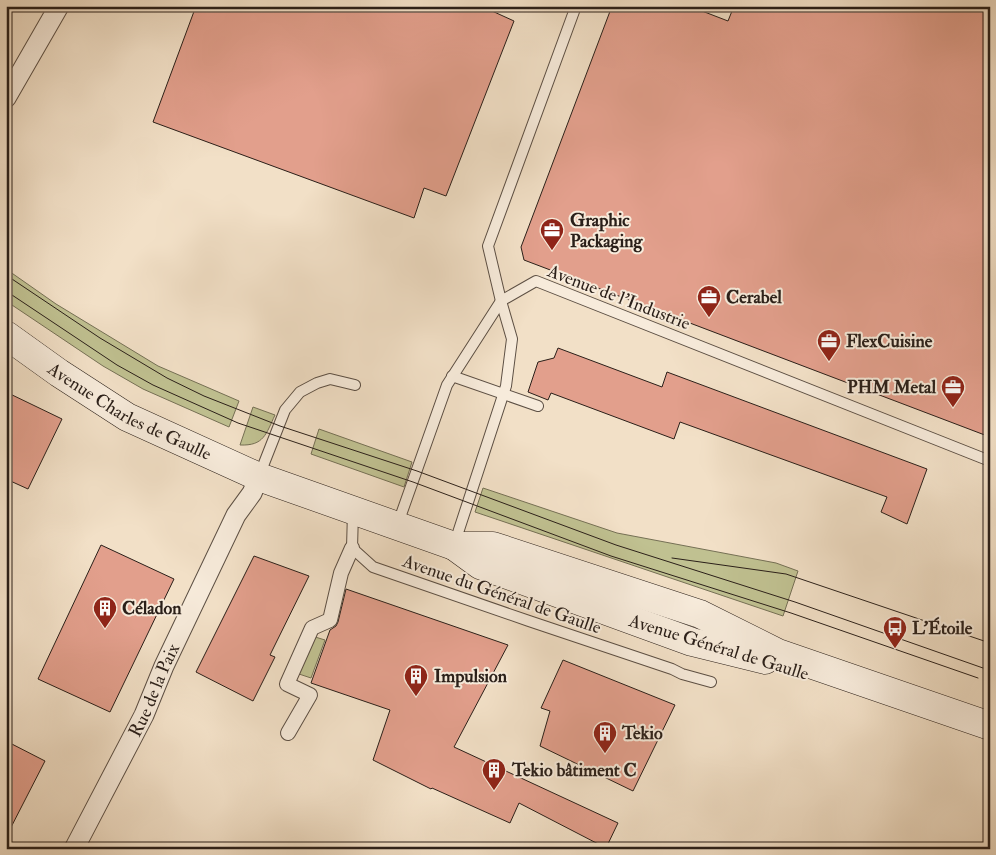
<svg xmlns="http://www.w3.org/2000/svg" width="996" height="855" font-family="'IM FELL Double Pica',serif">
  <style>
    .green { fill: #c0c191; stroke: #757055 }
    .building { fill: #e29f8c; stroke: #2a1f19 }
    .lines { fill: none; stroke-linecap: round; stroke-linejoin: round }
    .service-casing { stroke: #5c4f44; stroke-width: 12 }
    .pedestrian-casing { stroke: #5c4f44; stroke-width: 16 }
    .minor-casing { stroke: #5c4f44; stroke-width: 21 }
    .secondary-casing { stroke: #2a1f19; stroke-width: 29 }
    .service { stroke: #f7ebdb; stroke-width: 10 }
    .pedestrian { stroke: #f7ebdb; stroke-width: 14 }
    .minor { stroke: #f7ebdb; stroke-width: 19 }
    .secondary { stroke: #f7ebdb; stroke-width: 28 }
    .tram { stroke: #2a1f19; stroke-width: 1 }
    .labels { text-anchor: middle; stroke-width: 4; stroke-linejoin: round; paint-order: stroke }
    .poi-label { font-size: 18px; font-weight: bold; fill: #2a1f19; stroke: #f7ebdb; text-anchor: start }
    .street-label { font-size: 18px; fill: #2a1f19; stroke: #f7ebdb }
  </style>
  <rect width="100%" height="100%" fill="#f2e0c7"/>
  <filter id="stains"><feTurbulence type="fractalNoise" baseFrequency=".004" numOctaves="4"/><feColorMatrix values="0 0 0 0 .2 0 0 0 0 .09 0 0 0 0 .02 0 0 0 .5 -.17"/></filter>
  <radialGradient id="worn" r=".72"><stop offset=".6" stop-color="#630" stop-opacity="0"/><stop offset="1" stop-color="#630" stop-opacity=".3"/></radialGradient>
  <g class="green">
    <polygon points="6,269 56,304 158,366 239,401 229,427 143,389 103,366 6,301"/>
    <path d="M253 407 275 415C266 434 264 446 240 445Z"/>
    <polygon points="319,429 412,462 404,487 311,454"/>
    <polygon points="483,488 617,533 776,563 798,571 783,616 475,512"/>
    <polygon points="312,636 325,640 311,678 299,674"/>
  </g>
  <g class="building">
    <polygon points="196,6 481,6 514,21 446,196 424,188 414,218 153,122"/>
    <polygon points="612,6 689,6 728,21 734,6 990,6 990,437 524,260 521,247"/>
    <polygon points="558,348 662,387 667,372 927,469 907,524 881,512 887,497 680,422 674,439 551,393 548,400 528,392 538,362 554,358"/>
    <polygon points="6,392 62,419 28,489 6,479"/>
    <polygon points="101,545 174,579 110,712 38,679"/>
    <polygon points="254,556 309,576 270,655 275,657 253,701 196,672"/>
    <polygon points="346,589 508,645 454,747 618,823 606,848 519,803 510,823 432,788 431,789 373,760 390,710 311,683 330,630 336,626 338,622"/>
    <polygon points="563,660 675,705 633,791 540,746 550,711 541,708"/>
    <polygon points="6,741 45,761 6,837"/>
  </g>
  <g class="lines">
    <g class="service-casing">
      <g id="service">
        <polyline points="576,6 488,246 501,301 536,281 990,461"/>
        <polyline points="452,376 538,406"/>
        <polyline points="259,476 285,410 300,392 317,383 330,379 355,385"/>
        <polyline points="353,512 352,548 373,567 529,621 672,669 682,674 711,682"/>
        <polyline points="397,526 447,385 501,301"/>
        <polyline points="454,545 506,386 512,339 501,301"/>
      </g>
    </g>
    <g class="pedestrian-casing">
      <polyline id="pedestrian" points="288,733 310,695 287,684 312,628 330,620 341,573 352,548"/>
    </g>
    <g class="minor-casing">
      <g id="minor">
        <polyline points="6,98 59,6"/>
        <path id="s1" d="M74 849 144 715 164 666 236 515 252 493 259 477"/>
      </g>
    </g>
    <g class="secondary-casing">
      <g id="secondary">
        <path id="s2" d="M6 335 59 373 127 417 259 477 454 546H493L700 614 778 653 990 726"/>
        <polyline points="454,546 480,565 692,642 765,660"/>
      </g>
    </g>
    <use href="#service" class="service"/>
    <use href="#pedestrian" class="pedestrian"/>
    <use href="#minor" class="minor"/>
    <use href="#secondary" class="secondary"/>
    <g class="tram">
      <polyline points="6,275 100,338 167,378 204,396 280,426 417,471 616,545 795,602 983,668"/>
      <polyline points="6,291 117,365 153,385 238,423 413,482 611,556 791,613 978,678"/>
      <polyline points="672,558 786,574 990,643"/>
    </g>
  </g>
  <defs>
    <g id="office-pin" transform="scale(1.25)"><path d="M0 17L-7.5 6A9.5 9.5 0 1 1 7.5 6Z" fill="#8f2418" stroke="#f7ebdb"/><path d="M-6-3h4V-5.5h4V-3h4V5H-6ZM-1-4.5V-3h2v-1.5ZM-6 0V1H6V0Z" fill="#fff"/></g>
    <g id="building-pin" transform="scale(1.25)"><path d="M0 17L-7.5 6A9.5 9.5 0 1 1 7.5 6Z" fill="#8f2418" stroke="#f7ebdb"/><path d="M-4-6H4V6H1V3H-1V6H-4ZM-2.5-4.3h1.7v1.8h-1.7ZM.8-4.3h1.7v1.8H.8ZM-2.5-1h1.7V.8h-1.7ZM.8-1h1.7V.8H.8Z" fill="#fff"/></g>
    <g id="bus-pin" transform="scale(1.25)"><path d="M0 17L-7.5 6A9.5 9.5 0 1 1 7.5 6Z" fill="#8f2418" stroke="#f7ebdb"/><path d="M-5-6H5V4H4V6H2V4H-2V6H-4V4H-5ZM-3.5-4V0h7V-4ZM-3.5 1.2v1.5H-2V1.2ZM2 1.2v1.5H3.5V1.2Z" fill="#fff"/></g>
  </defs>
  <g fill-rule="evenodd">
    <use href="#office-pin" x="552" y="230"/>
    <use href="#office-pin" x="709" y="297"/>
    <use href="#office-pin" x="829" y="341"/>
    <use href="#office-pin" x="953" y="387"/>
    <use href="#building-pin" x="105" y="608"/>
    <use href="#bus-pin" x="895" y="628"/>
    <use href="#building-pin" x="416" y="676"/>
    <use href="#building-pin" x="605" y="733"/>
    <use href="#building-pin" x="494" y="770"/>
  </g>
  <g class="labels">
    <g class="poi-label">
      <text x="570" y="226">Graphic<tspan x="570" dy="21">Packaging</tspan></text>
      <text x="726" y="303">Cerabel</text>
      <text x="846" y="347">FlexCuisine</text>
      <text x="936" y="393" text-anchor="end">PHM Metal</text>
      <text x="122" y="614">Céladon</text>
      <text x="912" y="634">L'Étoile</text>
      <text x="434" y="682">Impulsion</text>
      <text x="622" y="739">Tekio</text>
      <text x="512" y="776">Tekio bâtiment C</text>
    </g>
    <g class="street-label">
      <text transform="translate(619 297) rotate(21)" y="6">Avenue de l'Industrie</text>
      <text dy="6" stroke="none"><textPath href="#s2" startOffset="146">Avenue Charles de Gaulle</textPath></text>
      <text transform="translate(502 594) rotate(19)" y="6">Avenue du Général de Gaulle</text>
      <text transform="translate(719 647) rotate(17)" y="6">Avenue Général de Gaulle</text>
      <text dy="6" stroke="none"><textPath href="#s1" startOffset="178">Rue de la Paix</textPath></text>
    </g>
  </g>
  <rect width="996" height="855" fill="none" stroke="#f2e0c7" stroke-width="25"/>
  <rect x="8" y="8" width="981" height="840" fill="none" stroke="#2a1f19" stroke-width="2.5"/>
  <rect x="12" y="12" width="971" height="830" fill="none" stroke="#2a1f19"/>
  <rect width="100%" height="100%" filter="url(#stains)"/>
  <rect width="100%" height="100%" fill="url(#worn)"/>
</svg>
